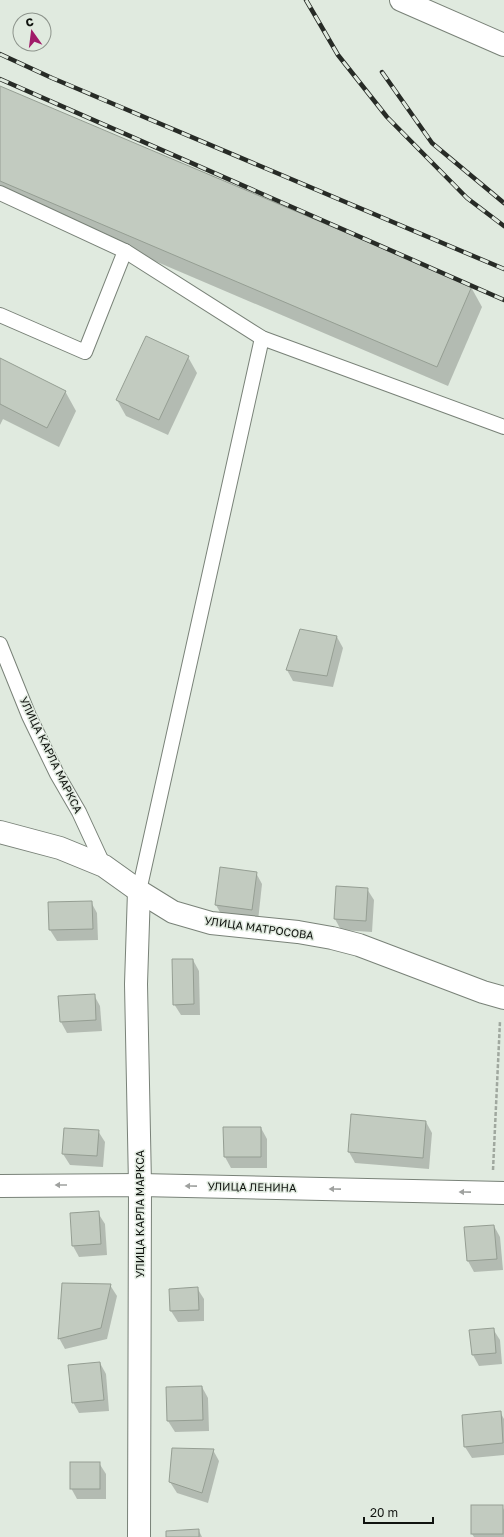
<svg xmlns="http://www.w3.org/2000/svg" width="504" height="1537" font-family="'Golos Text',sans-serif">
  <style>
    .shadow { fill: #0003 }
    .building { fill: #c2cbc0; stroke: #959e93 }
    .lines { fill: none; stroke-linecap: round; stroke-linejoin: round }
    .lane-casing { stroke: #798278; stroke-width: 16 }
    .street-casing { stroke: #798278; stroke-width: 24 }
    .secondary-casing { stroke: #798278; stroke-width: 24 }
    .path { stroke: #a0a89f; stroke-width: 2.5; stroke-dasharray: 4 2; stroke-linecap: butt }
    .lane { stroke: #fff; stroke-width: 14 }
    .street { stroke: #fff; stroke-width: 22 }
    .secondary { stroke: #fff; stroke-width: 22 }
    .rail-casing { stroke: #272b26; stroke-width: 4.5 }
    .rail { stroke: #e0eadf; stroke-width: 3; stroke-dasharray: 9; stroke-linecap: butt }
    .oneway { fill: #9fa19f }
    .labels { text-anchor: middle; stroke-width: 3; stroke-linejoin: round; paint-order: stroke }
    .street-label { font-size: 11px; fill: #10130f; stroke: #e0eadf }
  </style>
  <rect width="100%" height="100%" fill="#e0eadf"/>
  <g class="shadow">
    <polygon points="0,87 471,287 482,307 448,386 0,195"/>
    <polygon points="188,357 197,373 168,435 126,416 117,400"/>
    <polygon points="0,360 65,391 76,411 59,447 3,419 0,425"/>
    <polygon points="300,630 337,637 343,648 333,687 293,681 287,670"/>
    <polygon points="256,873 262,884 258,921 222,916 216,905"/>
    <polygon points="367,889 374,900 372,932 341,930 335,919"/>
    <polygon points="91,902 97,913 98,940 57,941 50,930"/>
    <polygon points="193,960 199,971 200,1015 181,1015 174,1004"/>
    <polygon points="94,995 100,1006 102,1031 67,1033 61,1022"/>
    <polygon points="426,1122 432,1133 429,1169 355,1163 349,1152"/>
    <polygon points="261,1128 267,1139 267,1168 231,1168 225,1157"/>
    <polygon points="98,1131 105,1142 103,1167 70,1165 63,1154"/>
    <polygon points="98,1213 105,1224 107,1255 79,1257 73,1246"/>
    <polygon points="494,1226 500,1237 503,1270 474,1272 468,1261"/>
    <polygon points="110,1285 117,1296 107,1339 65,1349 59,1338"/>
    <polygon points="197,1288 204,1299 204,1321 178,1322 171,1311 170,1290"/>
    <polygon points="493,1329 500,1340 502,1364 479,1366 473,1355 470,1331"/>
    <polygon points="100,1363 106,1374 109,1411 79,1413 73,1402"/>
    <polygon points="202,1387 208,1398 209,1431 175,1432 168,1421"/>
    <polygon points="500,1412 504,1419 504,1455 472,1458 465,1447"/>
    <polygon points="213,1450 219,1461 208,1503 177,1493 170,1482"/>
    <polygon points="99,1463 106,1474 106,1499 77,1499 71,1488"/>
    <polygon points="472,1506 502,1506 504,1510 504,1537 474,1537 472,1534"/>
    <polygon points="199,1531 202,1537 167,1537"/>
  </g>
  <g class="building">
    <polygon points="0,86 472,286 437,367 0,181"/>
    <polygon points="146,336 189,356 159,420 116,400"/>
    <polygon points="0,358 66,391 47,428 0,404"/>
    <polygon points="300,629 337,636 327,676 286,670"/>
    <polygon points="220,867 257,872 252,910 215,905"/>
    <polygon points="336,886 368,888 366,921 334,919"/>
    <polygon points="92,901 93,929 49,930 48,902"/>
    <polygon points="172,959 193,959 194,1004 173,1005"/>
    <polygon points="95,994 96,1020 60,1022 58,996"/>
    <polygon points="351,1114 426,1121 423,1158 348,1152"/>
    <polygon points="223,1127 261,1127 261,1157 224,1157"/>
    <polygon points="64,1128 99,1130 97,1156 62,1154"/>
    <polygon points="99,1211 101,1244 72,1246 70,1213"/>
    <polygon points="494,1225 497,1259 467,1261 464,1227"/>
    <polygon points="62,1283 111,1284 101,1328 58,1339"/>
    <polygon points="198,1287 199,1310 170,1311 169,1289"/>
    <polygon points="494,1328 496,1353 472,1355 469,1330"/>
    <polygon points="100,1362 104,1400 72,1403 68,1365"/>
    <polygon points="202,1386 203,1420 167,1421 166,1387"/>
    <polygon points="501,1411 503,1443 464,1447 462,1415"/>
    <polygon points="172,1448 214,1449 202,1493 169,1482"/>
    <rect x="70" y="1462" width="30" height="27"/>
    <rect x="471" y="1505" width="32" height="29"/>
    <polygon points="199,1529 199,1537 166,1537 166,1531"/>
  </g>
  <g class="lines">
    <g class="lane-casing">
      <g id="lane">
        <polyline points="0,193 125,251 262,338 504,427"/>
        <polyline points="0,315 85,352 125,251"/>
        <polyline points="0,644 29,716 57,774 79,812 104,866"/>
        <polyline points="139,891 262,338"/>
      </g>
    </g>
    <g class="street-casing">
      <g id="street">
        <polyline points="401,0 504,45"/>
        <polyline points="0,832 60,848 104,866 139,891 173,912 211,923 298,932 332,938 359,945 483,992 504,998"/>
        <polyline points="139,1537 140,1185 136,984 139,891"/>
      </g>
    </g>
    <g class="secondary-casing">
      <polyline id="secondary" points="0,1186 140,1185 504,1193"/>
    </g>
    <polyline class="path" points="493,1170 500,1021"/>
    <use href="#lane" class="lane"/>
    <use href="#street" class="street"/>
    <use href="#secondary" class="secondary"/>
    <g class="rail-casing">
      <g id="rail">
        <polyline points="306,0 338,55 387,117 467,198 504,226"/>
        <polyline points="0,54 52,78 504,269"/>
        <polyline points="382,72 432,143 504,203"/>
        <polyline points="0,79 504,300"/>
      </g>
    </g>
    <use href="#rail" class="rail"/>
  </g>
  <defs><path id="oneway-solid" d="M-6-.8H1V-3.2L6.5 0L1 3.2V.8H-6Z"/></defs>
  <g class="oneway">
    <use href="#oneway-solid" transform="translate(61 1185) rotate(180)"/>
    <use href="#oneway-solid" transform="translate(191 1186) rotate(-179)"/>
    <use href="#oneway-solid" transform="translate(335 1189) rotate(-179)"/>
    <use href="#oneway-solid" transform="translate(465 1192) rotate(-179)"/>
  </g>
  <g class="labels">
    <g class="street-label">
      <text transform="translate(51 755) rotate(64)" y="4">УЛИЦА КАРЛА МАРКСА</text>
      <text transform="translate(259 928) rotate(8)" y="4">УЛИЦА МАТРОСОВА</text>
      <text transform="translate(252 1187) rotate(1)" y="4">УЛИЦА ЛЕНИНА</text>
      <text transform="translate(140 1214) rotate(-90)" y="4">УЛИЦА КАРЛА МАРКСА</text>
    </g>
  </g>
  <g transform="translate(32 32) rotate(346)"><circle r="19" fill="#e0eadf" stroke="#8d948c"/>
  <path d="M0-3L7 15L0 10L-7 15Z" fill="#a01a68"/>
  <text y="-6" font-size="11" font-weight="bold" text-anchor="middle" fill="#10130f">С</text>
  </g>
  <path d="M364 1517v6h69v-6" fill="none" stroke="#10130f" stroke-width="2"/>
  <text x="370" y="1517" font-size="12" fill="#10130f" stroke="#e0eadf" stroke-width="3" paint-order="stroke">20 m</text>
</svg>
